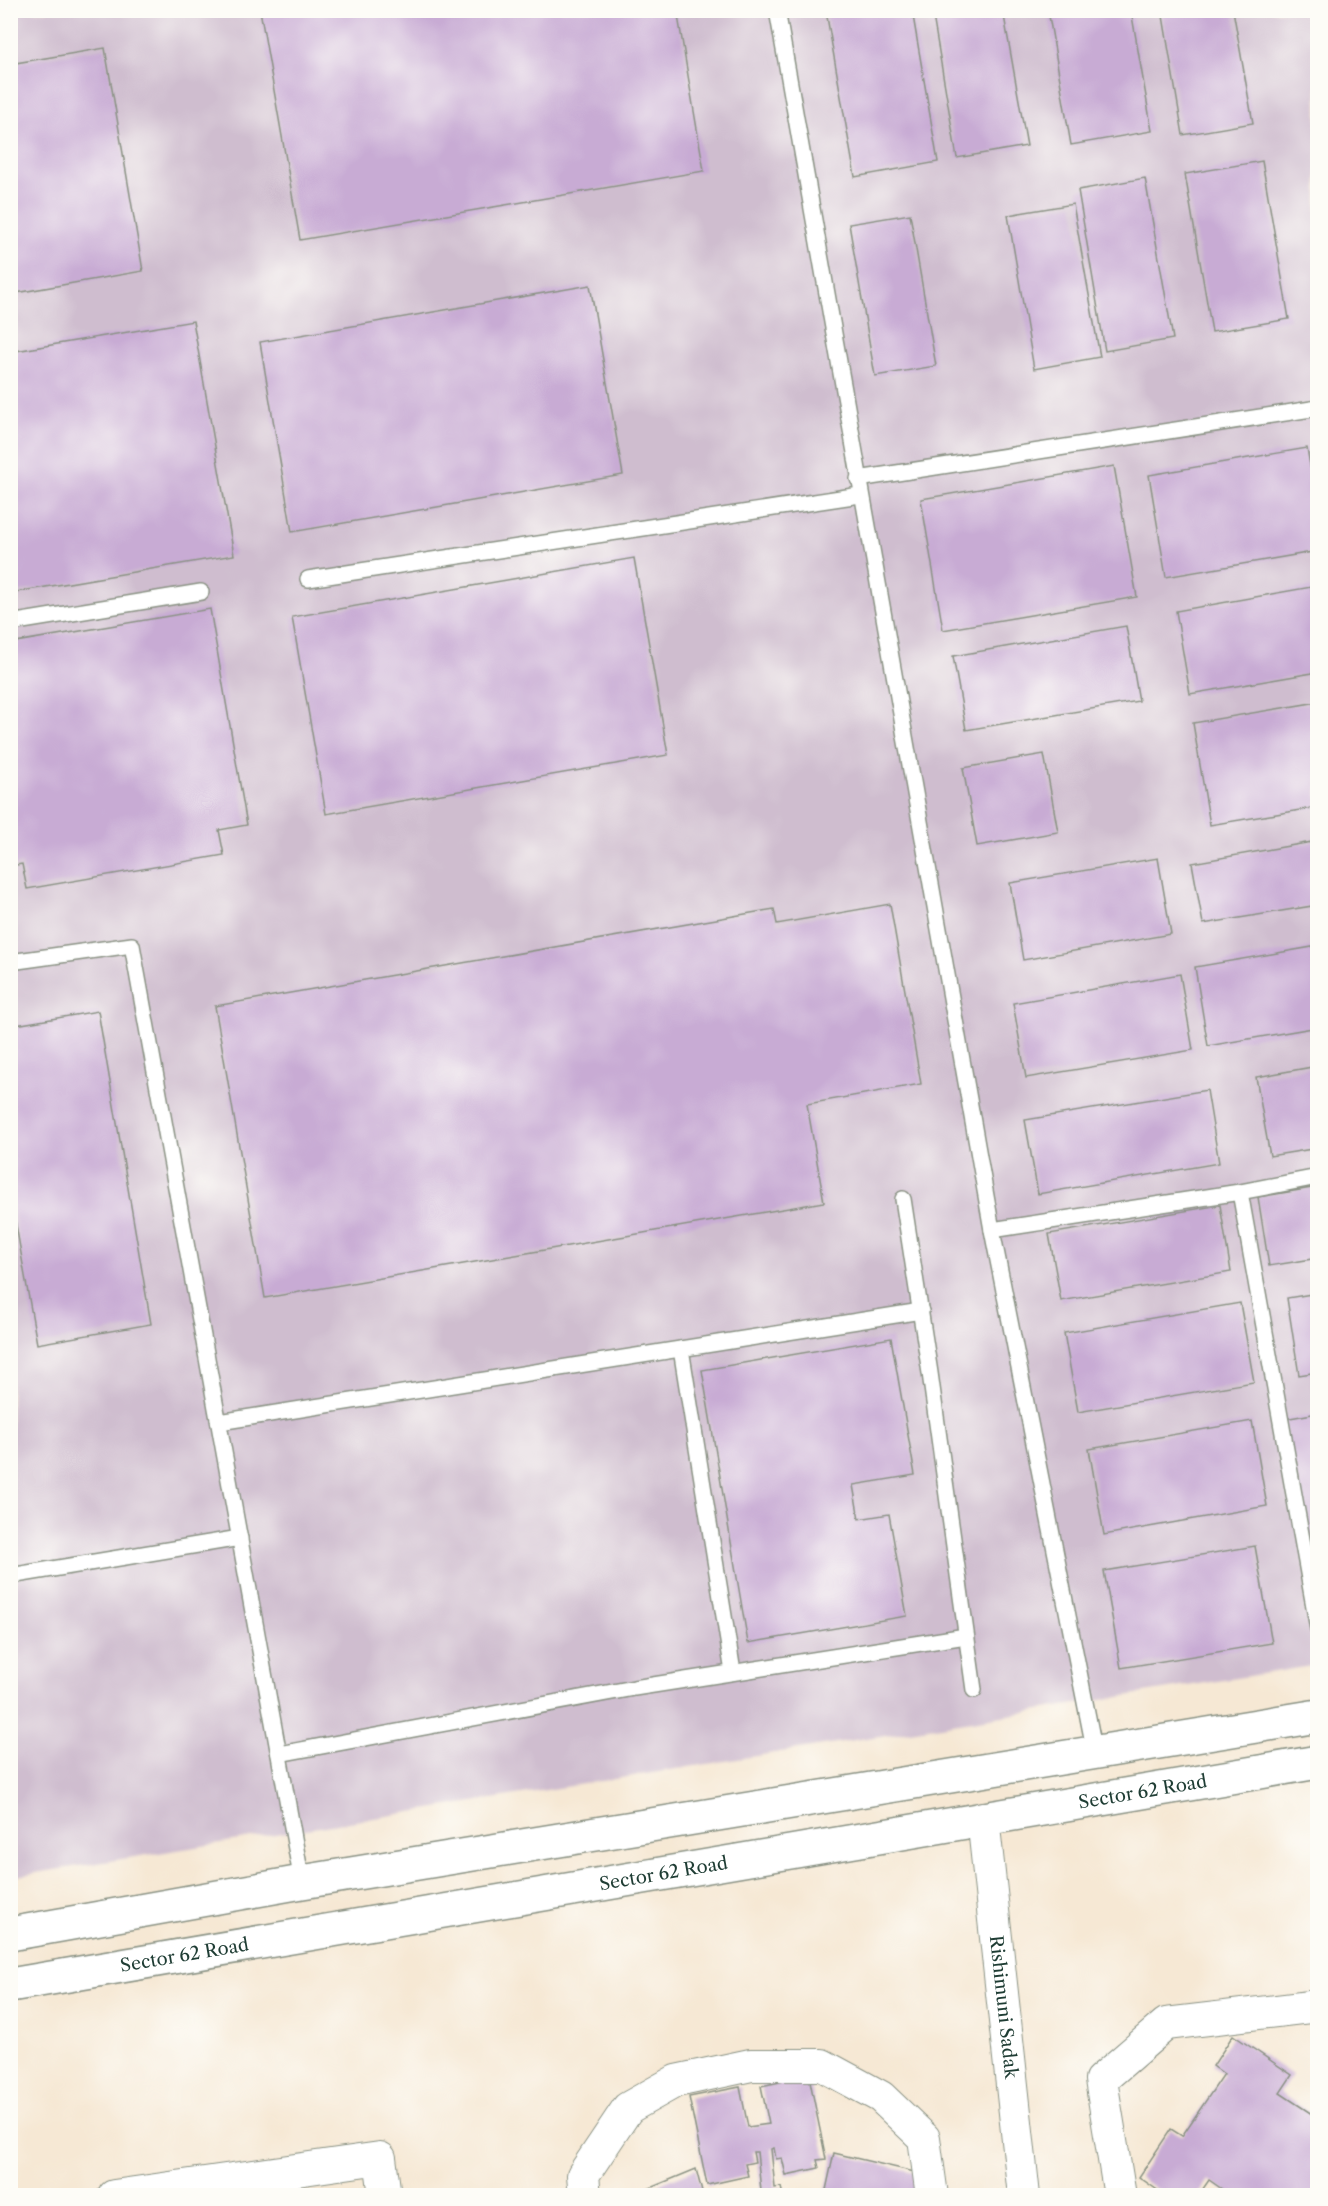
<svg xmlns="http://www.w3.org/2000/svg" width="1328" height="2206" font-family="'Libre Caslon Text',serif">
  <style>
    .industrial { fill: #cfbdcf }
    .building { fill: #c8abd4 }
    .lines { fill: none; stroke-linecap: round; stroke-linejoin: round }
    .service-casing { stroke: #8a9284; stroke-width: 18 }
    .minor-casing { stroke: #8a9284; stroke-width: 34 }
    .tertiary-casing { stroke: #8a9284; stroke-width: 36 }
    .service { stroke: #fff; stroke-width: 15 }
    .minor { stroke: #fff; stroke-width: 32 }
    .tertiary { stroke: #fff; stroke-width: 33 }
    .labels { text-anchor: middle; stroke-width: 4.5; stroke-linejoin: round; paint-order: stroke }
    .street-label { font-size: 18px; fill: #1f3d34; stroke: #fdfcf7 }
  </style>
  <rect width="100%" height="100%" fill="#fdfcf7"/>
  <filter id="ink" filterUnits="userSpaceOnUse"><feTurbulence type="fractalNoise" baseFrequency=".0167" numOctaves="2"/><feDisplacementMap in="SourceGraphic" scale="12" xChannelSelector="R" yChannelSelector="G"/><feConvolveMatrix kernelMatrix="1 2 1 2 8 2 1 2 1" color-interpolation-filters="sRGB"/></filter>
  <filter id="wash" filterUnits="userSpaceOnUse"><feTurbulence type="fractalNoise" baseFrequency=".008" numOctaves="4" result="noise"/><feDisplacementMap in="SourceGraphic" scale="24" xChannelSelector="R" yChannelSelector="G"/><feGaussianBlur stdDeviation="1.35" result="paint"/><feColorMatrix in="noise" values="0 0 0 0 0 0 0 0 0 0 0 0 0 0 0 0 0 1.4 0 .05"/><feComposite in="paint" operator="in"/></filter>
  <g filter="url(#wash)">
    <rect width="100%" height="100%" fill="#f6e8d4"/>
    <polygon class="industrial" points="11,11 1317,11 1317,1665 11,1877"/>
    <g id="blocks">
      <g class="building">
        <polygon points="260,10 677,10 704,171 300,240"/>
        <polygon points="912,10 938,162 855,177 826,11"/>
        <polygon points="932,10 1003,10 1027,146 957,158"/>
        <polygon points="1048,10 1131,10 1152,131 1071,145"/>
        <polygon points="1162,10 1233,10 1253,123 1183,135"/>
        <polygon points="105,48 143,271 10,294 10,64"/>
        <polygon points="1262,161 1289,319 1212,332 1185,174"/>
        <polygon points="1145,178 1173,339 1105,351 1078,190"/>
        <polygon points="1073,204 1100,357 1034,369 1008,215"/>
        <polygon points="910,214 936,366 875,376 849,224"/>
        <polygon points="590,285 623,475 292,532 260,342"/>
        <polygon points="193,321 234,555 10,593 10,352"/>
        <polygon points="1307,448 1318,511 1318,551 1166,577 1149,475"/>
        <polygon points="1114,466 1137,597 943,630 921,499"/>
        <polygon points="634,558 668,755 326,814 292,617"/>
        <polygon points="1311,587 1318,623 1318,672 1190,694 1176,611"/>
        <polygon points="210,609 247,825 219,830 224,855 27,889 22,864 10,866 10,643"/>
        <polygon points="1126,626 1139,701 966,730 953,656"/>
        <polygon points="1318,702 1318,807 1210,825 1193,723"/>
        <polygon points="1044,754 1058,832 977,846 963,768"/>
        <polygon points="1318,841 1318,905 1203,924 1192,863"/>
        <polygon points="1158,858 1171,934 1023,960 1010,883"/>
        <polygon points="890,904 921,1084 807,1104 824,1202 265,1298 215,1006 774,909 777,924"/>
        <polygon points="1318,946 1318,1027 1208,1046 1195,967"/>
        <polygon points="1180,974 1193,1050 1026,1078 1013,1003"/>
        <polygon points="98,1011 151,1324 37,1344 10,1191 10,1026"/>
        <polygon points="1318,1066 1318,1148 1270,1156 1256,1077"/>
        <polygon points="1207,1090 1219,1163 1038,1194 1025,1120"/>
        <polygon points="1318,1187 1318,1258 1269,1266 1258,1197"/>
        <polygon points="1220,1205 1231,1272 1061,1301 1049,1234"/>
        <polygon points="1318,1293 1318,1372 1299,1375 1287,1298"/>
        <polygon points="1240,1303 1254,1382 1078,1412 1064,1333"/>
        <polygon points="891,1338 915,1475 853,1485 859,1519 889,1514 907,1616 748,1643 702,1370"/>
        <polygon points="1318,1413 1318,1607 1284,1419"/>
        <polygon points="1252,1421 1267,1506 1104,1535 1089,1449"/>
        <polygon points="1255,1546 1272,1643 1121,1668 1104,1571"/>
        <polygon points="1233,2035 1292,2075 1280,2093 1318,2118 1318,2196 1232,2196 1209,2180 1198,2196 1166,2196 1139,2177 1171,2129 1182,2136 1224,2074 1213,2066"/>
        <polygon points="809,2076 826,2159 817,2160 819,2168 786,2175 782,2158 776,2159 774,2148 771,2149 775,2188 781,2187 783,2196 746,2196 761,2191 757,2152 753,2152 755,2162 745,2164 748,2176 707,2185 689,2097 740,2087 748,2127 769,2124 761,2086"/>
        <polygon points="834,2153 923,2174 918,2196 847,2196 826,2190"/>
        <polygon points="696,2169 703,2196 633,2196 633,2195"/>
      </g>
    </g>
  </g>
  <g filter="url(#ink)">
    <use href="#blocks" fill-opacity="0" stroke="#8a9284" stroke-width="1.5"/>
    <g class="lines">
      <g class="service-casing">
        <g id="service">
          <polyline points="777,10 992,1230 1095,1753"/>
          <polyline points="858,479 1318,408"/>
          <polyline points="308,579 860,495"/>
          <polyline points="10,623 201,592"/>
          <polyline points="10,962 132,945 302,1882"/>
          <polyline points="1240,1192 1318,1177"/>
          <polyline points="903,1199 930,1373 974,1690"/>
          <polyline points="992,1230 1240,1192 1318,1629"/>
          <polyline points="681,1349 733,1672"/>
          <polyline points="219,1422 921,1311"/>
          <polyline points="10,1576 240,1538"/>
          <polyline points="279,1754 634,1688 966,1636"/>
        </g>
      </g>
      <g class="minor-casing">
        <g id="minor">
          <path id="s1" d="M983 1818 1024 2196"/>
          <polyline points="114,2196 380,2158 385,2196"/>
          <polyline points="585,2196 583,2175 628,2108 676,2081 751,2065 822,2065 881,2097 924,2138 932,2196"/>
          <polyline points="1120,2196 1101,2080 1166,2024 1318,2006"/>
        </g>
      </g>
      <g class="tertiary-casing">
        <g id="tertiary">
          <polyline points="10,1934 302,1882 1318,1716"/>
          <path id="s2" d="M10 1985 1318 1762"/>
        </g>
      </g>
      <use href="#service" class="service"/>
      <use href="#minor" class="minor"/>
      <use href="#tertiary" class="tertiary"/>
    </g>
  </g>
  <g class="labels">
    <g class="street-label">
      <text dy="6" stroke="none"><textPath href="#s2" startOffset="1149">Sector 62 Road</textPath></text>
      <text dy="6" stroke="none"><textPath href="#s2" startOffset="663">Sector 62 Road</textPath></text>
      <text dy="6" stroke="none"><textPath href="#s2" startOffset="177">Sector 62 Road</textPath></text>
      <text dy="6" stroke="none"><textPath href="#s1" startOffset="190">Rishimuni Sadak</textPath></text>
    </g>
  </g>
  <rect width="1328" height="2206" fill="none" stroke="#fdfcf7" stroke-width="36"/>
</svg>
